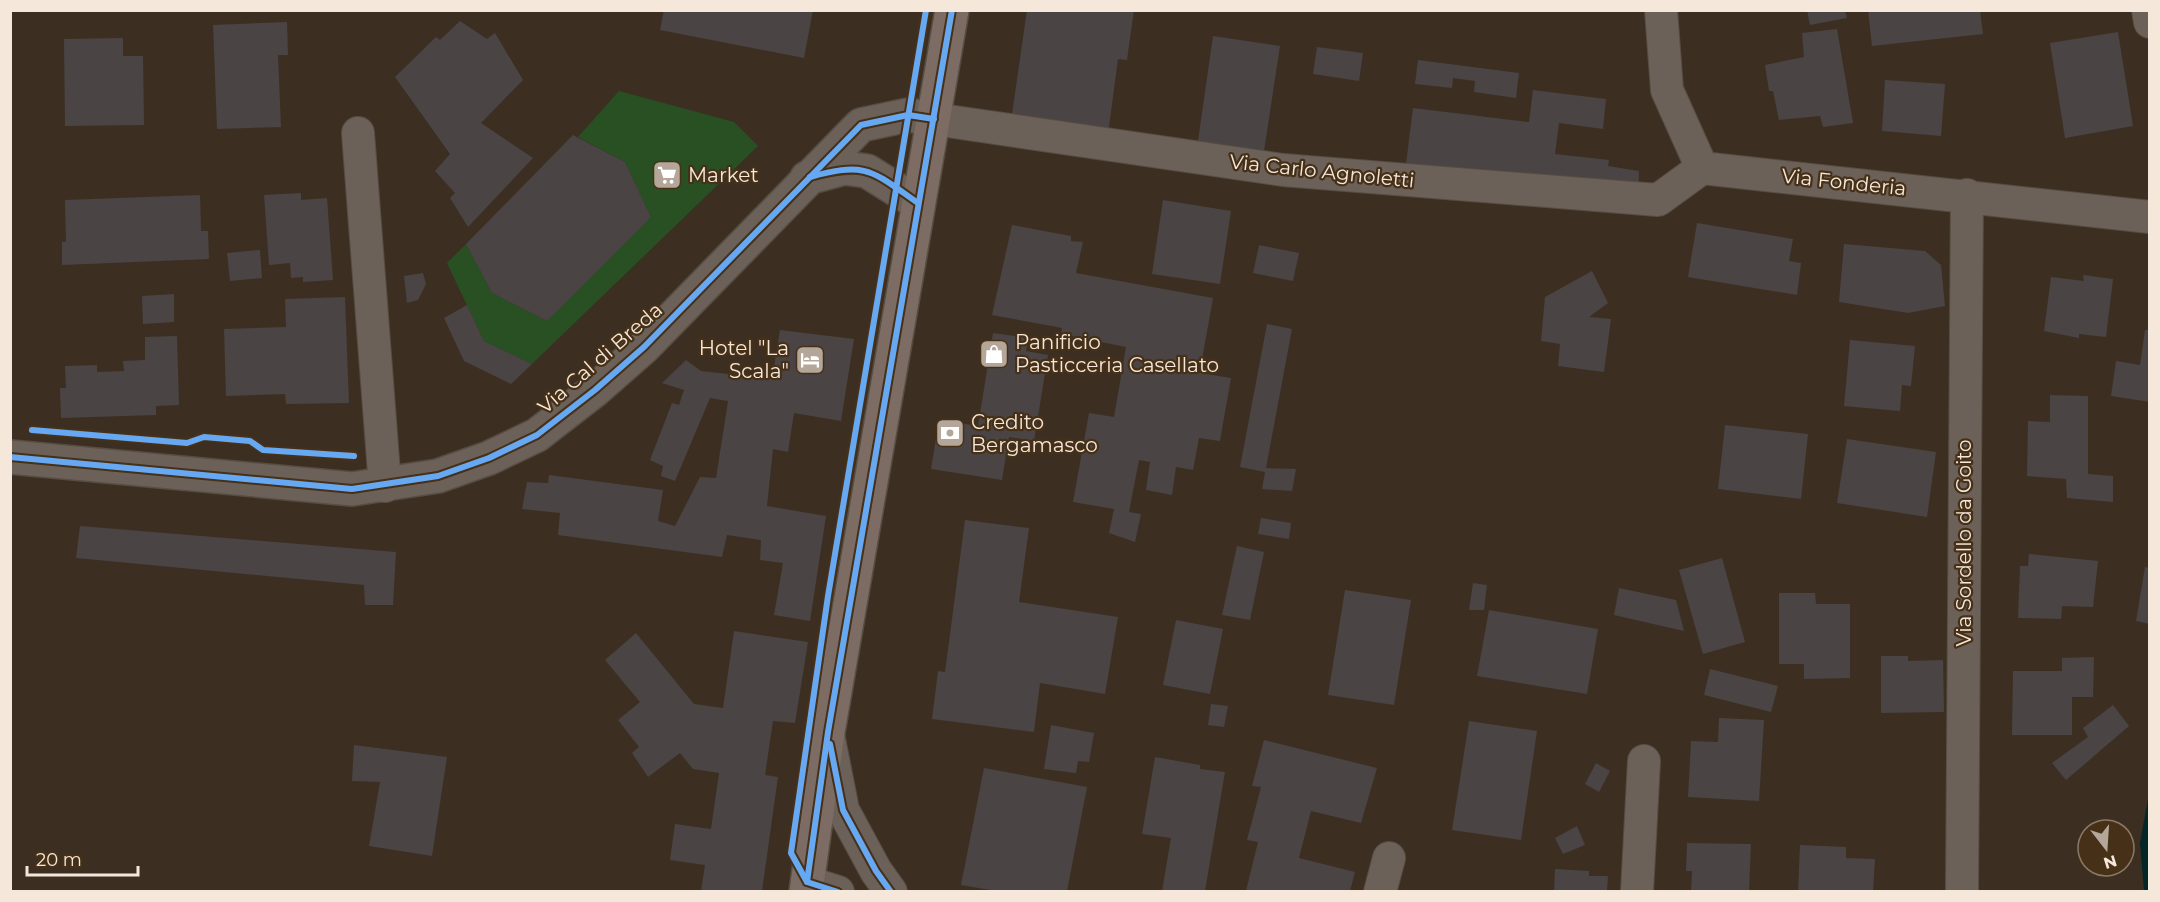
<svg xmlns="http://www.w3.org/2000/svg" width="2160" height="902" font-family="Montserrat,sans-serif">
  <style>
    .green { fill: #285022 }
    .water { fill: #052629 }
    .building { fill: #4b4444 }
    .lines { fill: none; stroke-linecap: round; stroke-linejoin: round }
    .minor-casing { stroke: #574d42; stroke-width: 34 }
    .tertiary-casing { stroke: #574d42; stroke-width: 36 }
    .primary-casing { stroke: #574d42; stroke-width: 36 }
    .minor { stroke: #6b6158; stroke-width: 32 }
    .tertiary { stroke: #6b6158; stroke-width: 33 }
    .primary { stroke: #7d6c63; stroke-width: 33 }
    .cycleway-casing { stroke: #463018; stroke-width: 10 }
    .cycleway { stroke: #66a8f1; stroke-width: 6 }
    .labels { text-anchor: middle; stroke-width: 4.5; stroke-linejoin: round; paint-order: stroke }
    .street-label { font-size: 20px; fill: #f5e7d9; stroke: #463018 }
    .poi-label { font-size: 20px; fill: #f5e7d9; stroke: #463018; text-anchor: start }
  </style>
  <rect width="100%" height="100%" fill="#3c2f22"/>
  <polygon class="green" points="619,91 734,122 758,146 532,364 484,341 447,263 466,244 492,293 547,321 651,217 625,162 578,137"/>
  <polygon class="water" points="2149,793 2149,891 2144,891 2140,843"/>
  <g class="building">
    <polygon points="664,10 813,10 804,58 660,30"/>
    <polygon points="1027,10 1134,10 1127,60 1118,59 1107,142 1010,128"/>
    <polygon points="1807,10 1845,10 1847,18 1810,25"/>
    <polygon points="1868,10 1980,10 1983,34 1872,46"/>
    <polygon points="460,21 487,39 495,33 523,80 481,123 533,158 468,227 450,198 455,193 435,171 450,154 395,77 436,37 440,40"/>
    <polygon points="287,22 288,55 278,55 281,127 217,129 213,25"/>
    <polygon points="1837,29 1853,123 1823,127 1820,116 1779,120 1773,91 1769,91 1765,65 1804,57 1802,33"/>
    <polygon points="2118,32 2133,126 2065,138 2050,43"/>
    <polygon points="1213,36 1280,46 1264,151 1198,141"/>
    <polygon points="123,38 123,56 143,56 144,125 65,126 64,39"/>
    <polygon points="1317,47 1363,53 1359,81 1313,74"/>
    <polygon points="1418,60 1519,73 1516,98 1474,92 1475,81 1453,78 1452,88 1415,84"/>
    <polygon points="1885,80 1945,84 1941,136 1882,131"/>
    <polygon points="1533,90 1606,99 1603,129 1559,123 1555,154 1609,160 1608,166 1639,171 1638,203 1405,172 1413,108 1529,122"/>
    <polygon points="573,135 625,162 651,217 547,321 492,293 466,244"/>
    <polygon points="301,193 301,200 327,198 333,280 303,282 303,277 291,278 290,263 269,265 264,195"/>
    <polygon points="200,195 201,231 208,231 209,259 62,265 62,242 66,242 65,200"/>
    <polygon points="1163,200 1231,211 1220,284 1152,274"/>
    <polygon points="1697,223 1793,239 1789,261 1801,263 1797,295 1688,277"/>
    <polygon points="1012,225 1071,236 1071,241 1083,242 1076,273 1213,298 1201,365 1196,364 1194,372 1231,378 1220,441 1199,438 1193,470 1176,467 1172,495 1146,490 1150,462 1139,460 1129,512 1141,514 1135,542 1109,533 1114,509 1073,502 1089,413 1114,417 1126,347 1061,334 1062,328 992,315"/>
    <polygon points="1844,244 1925,251 1941,265 1945,306 1908,313 1839,302"/>
    <polygon points="1259,245 1299,253 1293,281 1253,273"/>
    <polygon points="260,250 262,278 230,281 227,253"/>
    <polygon points="1592,271 1608,303 1589,317 1611,319 1604,372 1558,366 1560,344 1541,341 1545,297"/>
    <polygon points="423,273 426,284 418,300 407,303 404,276"/>
    <polygon points="2083,275 2113,279 2106,337 2079,334 2079,338 2044,331 2051,277 2084,281"/>
    <polygon points="174,294 174,322 143,324 142,296"/>
    <polygon points="345,297 349,403 286,404 285,394 226,396 224,329 286,327 285,299"/>
    <polygon points="467,305 484,341 532,364 511,384 464,361 444,318"/>
    <polygon points="1267,324 1292,329 1266,468 1296,469 1292,491 1262,489 1265,472 1240,467"/>
    <polygon points="780,330 854,339 841,421 794,413 788,452 773,449 767,506 826,516 810,621 774,615 783,563 760,560 761,540 727,535 722,557 558,535 560,513 522,509 527,482 548,483 549,475 663,490 658,521 675,526 700,477 716,478 728,401 710,398 675,481 661,476 663,466 650,460 672,403 679,405 684,390 662,383 686,360 701,371 772,379"/>
    <polygon points="2145,330 2150,330 2150,402 2111,396 2116,361 2140,365"/>
    <polygon points="993,333 1029,338 1026,351 1048,355 1034,441 1009,437 1002,480 931,469 939,420 978,426"/>
    <polygon points="177,336 179,405 156,406 156,415 61,418 60,388 66,388 65,366 97,365 97,372 124,371 123,361 145,360 145,337"/>
    <polygon points="1850,340 1915,346 1911,386 1902,385 1900,411 1844,406"/>
    <polygon points="2050,395 2088,396 2088,474 2113,476 2113,502 2067,498 2066,479 2027,476 2028,421 2050,422"/>
    <polygon points="1725,425 1808,434 1801,499 1718,489"/>
    <polygon points="1847,439 1936,452 1927,517 1837,503"/>
    <polygon points="1261,518 1291,523 1289,539 1258,534"/>
    <polygon points="965,520 1029,528 1019,602 1118,617 1105,694 1040,683 1034,732 932,719 938,671 945,672"/>
    <polygon points="80,526 396,552 393,605 365,605 364,585 76,558"/>
    <polygon points="1237,546 1264,552 1250,620 1222,615"/>
    <polygon points="2029,554 2098,561 2093,607 2062,606 2061,619 2018,618 2020,566 2028,566"/>
    <polygon points="1722,558 1745,642 1703,654 1679,570"/>
    <polygon points="2145,567 2150,568 2150,624 2136,621"/>
    <polygon points="1473,583 1487,585 1484,610 1469,610"/>
    <polygon points="1619,588 1676,600 1684,631 1614,615"/>
    <polygon points="1345,590 1411,600 1394,705 1328,695"/>
    <polygon points="1779,593 1815,593 1816,604 1850,604 1850,678 1804,679 1804,664 1779,664"/>
    <polygon points="1489,610 1598,629 1587,694 1477,676"/>
    <polygon points="1176,620 1223,629 1210,694 1163,685"/>
    <polygon points="734,631 808,642 795,723 773,721 765,775 778,777 762,891 701,891 705,865 670,860 675,824 711,829 719,773 693,769 680,753 648,777 632,753 639,747 618,720 640,702 605,660 636,633 694,704 723,708"/>
    <polygon points="1881,656 1908,656 1908,661 1943,660 1944,712 1881,713"/>
    <polygon points="2094,657 2093,697 2072,697 2072,735 2012,735 2013,671 2062,671 2062,658"/>
    <polygon points="1710,669 1778,686 1771,712 1704,695"/>
    <polygon points="1211,704 1228,706 1224,727 1208,725"/>
    <polygon points="2113,705 2129,726 2066,780 2052,763 2088,737 2083,728"/>
    <polygon points="1719,718 1764,720 1759,801 1688,797 1691,741 1718,742"/>
    <polygon points="1469,721 1537,731 1521,840 1452,830"/>
    <polygon points="1051,725 1094,733 1089,762 1078,761 1076,773 1044,769"/>
    <polygon points="1264,740 1377,768 1361,823 1311,811 1299,858 1355,872 1350,891 1246,891 1258,842 1247,840 1261,787 1252,786"/>
    <polygon points="354,745 447,757 432,856 369,846 380,782 352,781"/>
    <polygon points="1155,757 1200,765 1200,769 1225,772 1205,891 1162,891 1171,838 1142,834"/>
    <polygon points="1596,763 1610,771 1599,792 1585,784"/>
    <polygon points="984,768 1087,787 1067,891 996,891 961,885"/>
    <polygon points="1577,826 1585,845 1563,854 1555,838"/>
    <polygon points="1687,843 1751,844 1749,891 1691,891 1692,871 1686,871"/>
    <polygon points="1800,845 1846,847 1846,858 1875,859 1873,891 1798,891"/>
    <polygon points="1555,869 1589,871 1589,876 1608,876 1607,891 1554,891"/>
  </g>
  <g class="lines">
    <g class="minor-casing">
      <g id="minor">
        <polyline points="1661,10 1667,90 1702,168 2150,217"/>
        <polyline points="2148,10 2150,22"/>
        <polyline points="934,119 1283,170 1658,200 1702,168"/>
        <polyline points="358,133 385,486"/>
        <polyline points="829,739 843,810 876,871 891,892"/>
        <polyline points="807,882 838,892"/>
        <polyline points="1380,892 1389,858"/>
        <polyline points="1637,892 1644,761"/>
        <polyline points="1962,892 1967,195"/>
      </g>
    </g>
    <g class="tertiary-casing">
      <g id="tertiary">
        <polyline points="807,178 844,168 867,171 918,203"/>
        <polyline points="10,457 352,489 438,476 489,458 537,435 595,390 644,347 861,125 908,115 934,119"/>
      </g>
    </g>
    <g class="primary-casing">
      <polyline id="primary" points="806,892 828,732 952,10"/>
    </g>
    <use href="#minor" class="minor"/>
    <use href="#tertiary" class="tertiary"/>
    <use href="#primary" class="primary"/>
    <g class="cycleway-casing">
      <g id="cycleway">
        <path d="M810 177C867 161 872 171 918 203"/>
        <polyline points="32,430 187,443 204,437 250,441 263,450 354,456"/>
        <polyline points="10,457 352,489 438,476 489,458 537,435 595,390 644,347 861,125 908,115 934,119"/>
        <polyline points="830,744 843,810 876,871 891,892"/>
        <polyline points="807,882 828,732 952,10"/>
        <polyline points="838,892 807,882 791,853 828,596 926,10"/>
      </g>
    </g>
    <use href="#cycleway" class="cycleway"/>
  </g>
  <defs>
    <g id="supermarket-square" transform="scale(1.5)"><rect x="-9" y="-9" width="18" height="18" rx="4" fill="#b4a799" stroke="#463018"/><path d="M-6-5.5h2.5l.6 2H6L4.5 2H-2.5L-4.4-4H-6ZM-1.5 3.2a1.3 1.3 0 1 0 .1 0ZM3 3.2a1.3 1.3 0 1 0 .1 0Z" fill="#fff"/></g>
    <g id="shop-square" transform="scale(1.5)"><rect x="-9" y="-9" width="18" height="18" rx="4" fill="#b4a799" stroke="#463018"/><path d="M-5-2.5h2.3a2.7 3.5 0 0 1 5.4 0H5L5.5 6h-11ZM-1.5-2.5h3a1.5 2.3 0 0 0-3 0Z" fill="#fff"/></g>
    <g id="hotel-square" transform="scale(1.5)"><rect x="-9" y="-9" width="18" height="18" rx="4" fill="#b4a799" stroke="#463018"/><path d="M-6-4.5h1.5V1H6V5H4.5V3h-9V5H-6ZM-4 0a1.8 1.8 0 1 1 3.6 0ZM.5 0V-2.5h3Q6-2.5 6 0Z" fill="#fff"/></g>
    <g id="bank-square" transform="scale(1.5)"><rect x="-9" y="-9" width="18" height="18" rx="4" fill="#b4a799" stroke="#463018"/><path d="M-6-4H6V4H-6ZM0-2.3a2.3 2.3 0 1 0 0 4.6a2.3 2.3 0 1 0 0-4.6Z" fill="#fff"/></g>
  </defs>
  <g fill-rule="evenodd">
    <use href="#supermarket-square" x="667" y="175"/>
    <use href="#shop-square" x="994" y="354"/>
    <use href="#hotel-square" x="810" y="360"/>
    <use href="#bank-square" x="950" y="433"/>
  </g>
  <g class="labels">
    <g class="street-label">
      <text transform="translate(1322 171) rotate(6)" y="7">Via Carlo Agnoletti</text>
      <text transform="translate(1844 182) rotate(6)" y="7">Via Fonderia</text>
      <text transform="translate(600 358) rotate(-41)" y="7">Via Cal di Breda</text>
      <text transform="translate(1964 543) rotate(-90)" y="7">Via Sordello da Goito</text>
    </g>
    <g class="poi-label">
      <text x="688" y="182">Market</text>
      <text x="1015" y="349">Panificio<tspan x="1015" dy="23">Pasticceria Casellato</tspan></text>
      <text x="789" y="355" text-anchor="end">Hotel "La<tspan x="789" dy="23">Scala"</tspan></text>
      <text x="971" y="429">Credito<tspan x="971" dy="23">Bergamasco</tspan></text>
    </g>
  </g>
  <rect width="2160" height="902" fill="none" stroke="#f5e7d9" stroke-width="24"/>
  <g transform="translate(2106 848) rotate(163)"><circle r="28" fill="#463018" stroke="#8c7965" stroke-width="1.5"/>
  <path d="M0-4.5L10 22L0 15L-10 22Z" fill="#b4a799"/>
  <text y="-9" font-size="16" font-weight="bold" text-anchor="middle" fill="#f5e7d9">N</text>
  </g>
  <path d="M27 866v9h111v-9" fill="none" stroke="#f5e7d9" stroke-width="3"/>
  <text x="36" y="866" font-size="18" fill="#f5e7d9" stroke="#463018" stroke-width="4.5" paint-order="stroke">20 m</text>
</svg>
